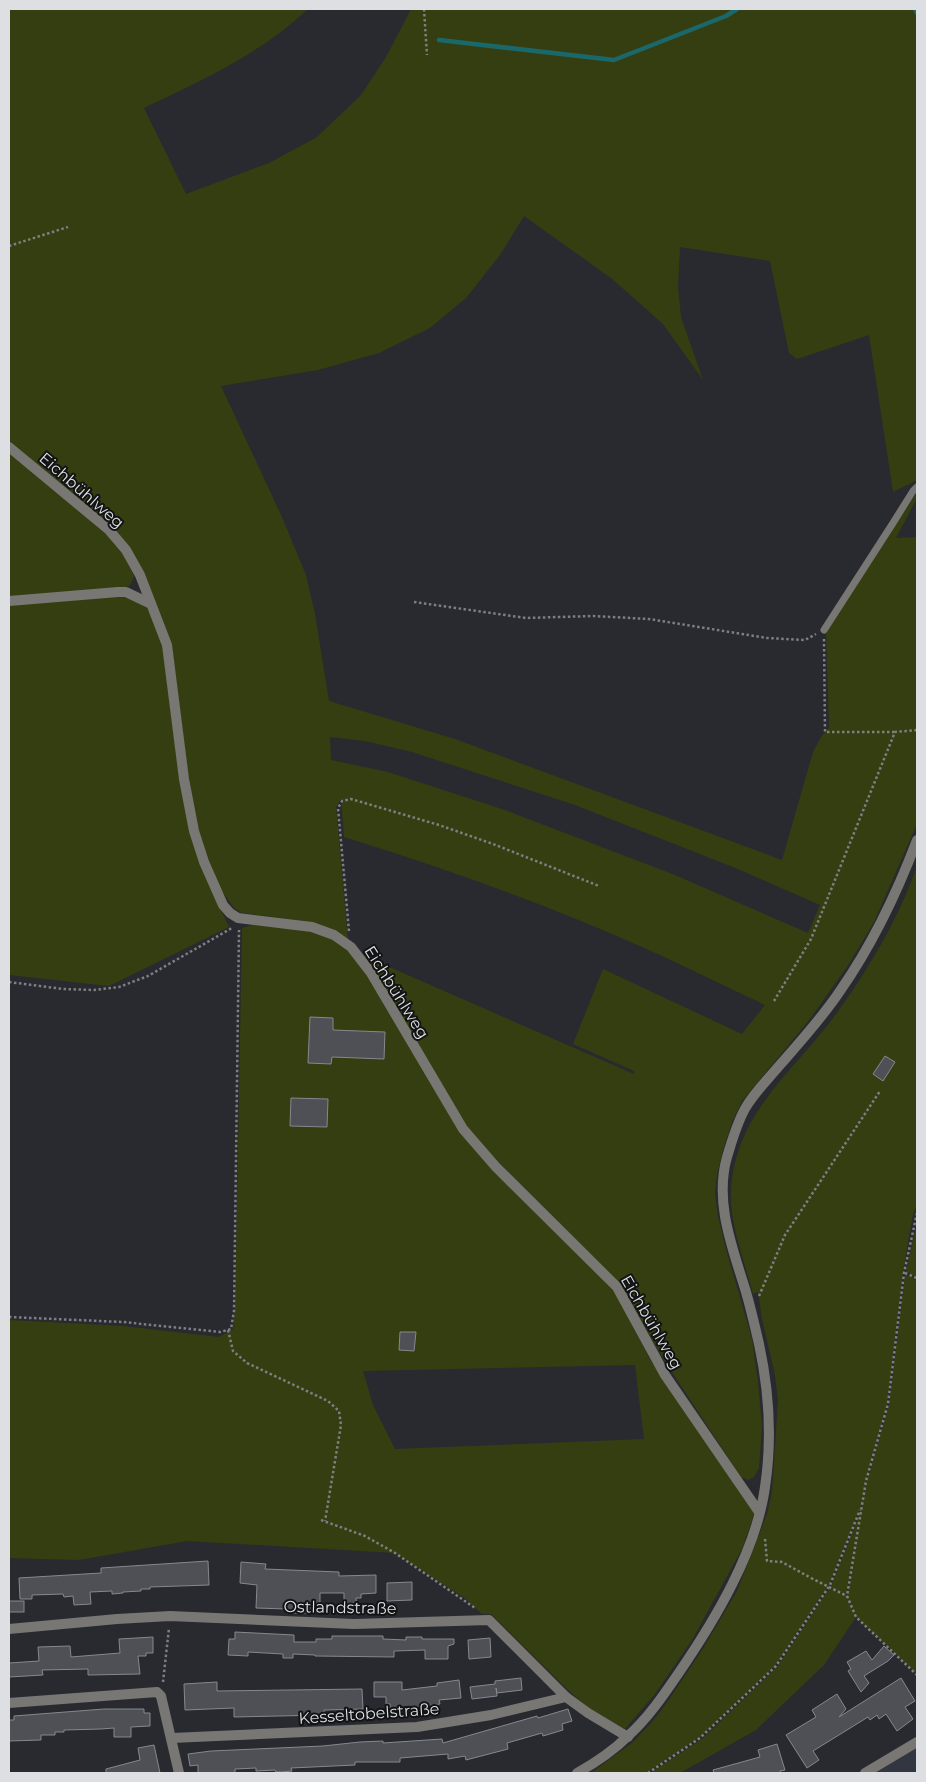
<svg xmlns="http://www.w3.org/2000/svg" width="926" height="1782" font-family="Montserrat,sans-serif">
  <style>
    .built { fill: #323640 }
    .green { fill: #353e11; fill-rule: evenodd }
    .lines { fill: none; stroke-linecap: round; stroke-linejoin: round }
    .stream { stroke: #1a686a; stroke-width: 4.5 }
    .building { fill: #4e5055; stroke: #86888e }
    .path { stroke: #7d7f83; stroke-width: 2.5; stroke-dasharray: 2.5 2.5; stroke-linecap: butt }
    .service { stroke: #787774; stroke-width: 7 }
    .minor { stroke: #787774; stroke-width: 10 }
    .tertiary { stroke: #787774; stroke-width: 10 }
    .path-bridge { stroke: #7d7f83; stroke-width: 2.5; stroke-dasharray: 2.5 2.5; stroke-linecap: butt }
    .labels { text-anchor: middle; stroke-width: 4; stroke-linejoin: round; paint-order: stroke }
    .street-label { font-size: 16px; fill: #dedfe2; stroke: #121315 }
  </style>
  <rect width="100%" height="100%" fill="#282a2f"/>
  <polygon class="built" points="917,1742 917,1773 865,1773"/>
  <g class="green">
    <path d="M9 9H308C260 54 203 80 144 108L186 194 269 163 317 137 361 95 386 57 411 9H917V480L893 492 869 335 797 359 789 353 770 261 680 247 678 287 681 317 703 380 663 324 611 278 524 216 500 255 466 298 430 328 379 353 318 370 221 386 282 517 306 575 315 614 329 701 455 739 782 860 813 752 821 737 829 727 826 631 917 492V498L896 538 917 537V824L874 922 849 964 810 1019 742 1101 732 1122 723 1150 717 1175 715 1193 718 1217 726 1249 752 1339 758 1382 762 1427 759 1468 754 1477 748 1480 741 1477 664 1360 620 1284 501 1165 467 1127 362 955 634 1074V1071L573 1044 603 969 742 1034 765 1005C727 987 688 968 649 950 550 906 448 869 344 837L341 799 336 807 348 940 334 930 311 922 242 913 234 908 220 889 211 873 197 829 187 778 172 652 112 529 9 441ZM330 737 365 741 412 752 575 805 738 869 820 905 808 933 675 875 505 810 388 772 331 760Z"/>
    <path d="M9 452C28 468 47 484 66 500 91 521 125 543 134 577L130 585 126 587 9 597Z"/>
    <path d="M123 596C149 601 150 613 161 635L206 878 229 927 109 986 9 975V605Z"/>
    <path d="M917 865V1203L912 1219 903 1273 887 1405 866 1481 862 1503 867 1481 889 1405 905 1274 917 1279V1674L856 1617 824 1665 756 1730 680 1773H650L702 1739 777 1667 831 1586 861 1510 846 1596 853 1610 847 1596 862 1504 829 1585 775 1666 700 1737 646 1773H591L633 1742 652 1722 668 1701 704 1647 737 1591 767 1514 772 1492 778 1400 775 1375 762 1319 758 1292 753 1294C745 1262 729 1223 731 1190 736 1111 794 1072 836 1014 867 972 901 915 917 865Z"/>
    <path d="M255 924 311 930 330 937 347 948 368 976 459 1129 487 1164 613 1288 651 1361 755 1512 742 1549 692 1640 655 1694 625 1729 590 1709 568 1690 491 1614H482L466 1599 395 1553 187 1541 79 1560 9 1558V1320L123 1326 219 1337 233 1329 235 1311 242 928ZM635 1365 644 1439 395 1449 373 1405 363 1371Z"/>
    <polygon points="917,1221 917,1277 906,1272"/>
  </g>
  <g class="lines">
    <g class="stream">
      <polyline points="915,9 917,13"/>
      <polyline points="439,40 614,60 726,16 737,9"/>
    </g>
  </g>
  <g class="building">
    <polygon points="310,1017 333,1018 333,1030 385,1032 384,1059 332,1057 331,1064 308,1063"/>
    <polygon points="885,1056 895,1062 883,1081 873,1074"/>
    <polygon points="291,1098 328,1099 327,1127 290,1126"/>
    <polygon points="400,1332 416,1332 414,1351 399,1350"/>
    <polygon points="208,1561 209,1585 150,1587 150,1589 141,1589 141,1591 123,1592 123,1593 112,1594 112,1591 90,1592 91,1604 74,1605 73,1596 64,1597 63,1594 32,1595 32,1599 20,1599 19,1578 101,1573 101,1568"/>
    <polygon points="241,1562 266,1564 265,1569 339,1572 339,1576 376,1575 376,1593 361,1594 361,1598 356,1598 357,1612 344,1612 344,1593 320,1593 320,1613 287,1613 287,1609 256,1608 257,1585 240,1583"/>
    <polygon points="412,1582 412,1600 387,1601 387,1583"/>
    <rect x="9" y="1601" width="15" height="11"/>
    <polygon points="235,1632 294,1635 294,1642 316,1642 316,1639 332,1639 332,1636 383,1636 383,1639 406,1640 406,1637 422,1637 422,1639 454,1639 454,1644 448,1646 448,1659 425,1659 425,1650 394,1651 394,1657 315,1656 315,1655 293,1654 293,1658 283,1658 283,1654 248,1652 248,1656 228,1655 229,1639 235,1639"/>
    <polygon points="153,1637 153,1653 146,1653 146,1656 138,1656 140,1674 88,1675 88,1669 42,1670 43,1675 9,1677 9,1663 39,1661 38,1647 70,1646 71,1657 120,1653 119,1639"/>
    <polygon points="490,1638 491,1657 469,1659 468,1640"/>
    <polygon points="884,1646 894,1655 888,1661 864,1676 869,1683 861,1692 848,1671 851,1669 847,1662 866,1651 872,1660"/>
    <polygon points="521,1678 522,1690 497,1693 496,1688 497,1696 472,1699 470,1687 495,1684 495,1681"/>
    <polygon points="901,1678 915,1701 905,1707 913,1719 897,1731 886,1714 879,1719 877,1715 870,1720 868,1717 813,1751 819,1760 807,1768 786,1735 816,1717 812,1710 837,1694 846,1709 839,1717"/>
    <polygon points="459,1680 461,1698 439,1700 440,1704 401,1709 390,1709 390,1704 386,1704 386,1697 374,1697 374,1682 402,1682 402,1690 437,1686 437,1683"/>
    <polygon points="217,1682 217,1691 362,1689 363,1709 324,1710 324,1715 234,1717 234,1708 185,1710 184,1684"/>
    <polygon points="104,1709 144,1709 144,1713 150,1713 150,1726 131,1727 131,1737 114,1737 114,1728 101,1729 64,1730 64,1732 55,1732 55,1735 41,1735 41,1740 9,1741 9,1720 14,1720 14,1716"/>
    <polygon points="568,1709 572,1721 562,1724 563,1730 543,1736 542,1733 507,1743 508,1749 466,1760 465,1756 448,1759 448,1754 400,1758 400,1762 355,1762 355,1765 291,1768 292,1771 282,1772 276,1772 275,1770 256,1771 256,1768 235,1769 235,1773 198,1773 198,1765 190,1766 188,1754 211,1751 323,1746 360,1742 383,1741 383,1743 442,1739 443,1743 537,1716 538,1718"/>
    <polygon points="777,1744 785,1770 780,1771 781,1773 714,1773 713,1770 760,1757 758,1750"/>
    <polygon points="154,1745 160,1773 106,1773 106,1769 140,1760 138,1748"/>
  </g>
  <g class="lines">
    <g class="path">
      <polyline points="424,9 427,55"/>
      <polyline points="9,246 68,227"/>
      <polyline points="414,602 526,618 593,616 649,619 767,638 805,640 816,634"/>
      <polyline points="824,639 825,732 895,732"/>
      <polyline points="349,931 338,808 342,801 351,799 439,825 493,844 599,886"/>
      <polyline points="9,982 63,989 94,990 119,987 148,976 232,928"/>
      <polyline points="774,1001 811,939 895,732 917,730"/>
      <polyline points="917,1213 904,1273 888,1404 866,1481 847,1596 856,1617 917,1675"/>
      <polyline points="905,1273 917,1278"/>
      <polyline points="759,1296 785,1235 880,1091"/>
      <polyline points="9,1317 123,1322 220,1332 231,1329 234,1311 239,930"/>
      <polyline points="228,1330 233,1351 247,1363 328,1401 339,1411 341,1425 325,1521"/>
      <polyline points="321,1520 365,1536 395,1553 475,1608"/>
      <polyline points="765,1539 767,1561 782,1562 811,1578"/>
      <polyline points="163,1682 169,1628"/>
      <polyline points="648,1773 700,1738 776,1666 830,1585 860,1510"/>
    </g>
    <polyline class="service" points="824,630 893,523 913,491 917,487"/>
    <g class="minor">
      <polyline points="9,447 109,530 126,550 140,575 167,645 184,779 194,831 204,862 223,905 230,913 238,918 312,927 334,935 351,947 371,973 463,1129 496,1167 617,1287 665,1375 759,1512"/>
      <polyline points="9,601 118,592 126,592 151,604"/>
      <polyline points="9,1629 117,1619 170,1616 354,1624 489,1620 566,1697 588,1713 628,1737"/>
      <polyline points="9,1703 157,1692 161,1696 179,1773"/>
      <polyline points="172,1738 417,1727 491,1715 566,1697"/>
      <polyline points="865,1773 917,1742"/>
    </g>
    <path class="tertiary" d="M577 1773C595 1763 613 1751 628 1736 648 1718 663 1696 678 1674 715 1620 756 1552 765 1487 772 1440 769 1390 759 1344 755 1327 751 1309 746 1292 733 1249 714 1203 727 1157 732 1141 737 1122 746 1107 755 1092 768 1079 779 1066 800 1042 822 1018 840 991 872 945 897 893 917 840"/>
    <polyline class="path-bridge" points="811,1578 847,1596"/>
  </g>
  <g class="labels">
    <g class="street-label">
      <text transform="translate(82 490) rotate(41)" y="6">Eichbühlweg</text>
      <text transform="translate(397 992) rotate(58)" y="6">Eichbühlweg</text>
      <text transform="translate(652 1322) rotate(60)" y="6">Eichbühlweg</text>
      <text transform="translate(340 1607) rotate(1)" y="6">Ostlandstraße</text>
      <text transform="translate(369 1713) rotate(-4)" y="6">Kesseltobelstraße</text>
    </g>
  </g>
  <rect width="926" height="1782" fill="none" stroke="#dedfe2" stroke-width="20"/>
</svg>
